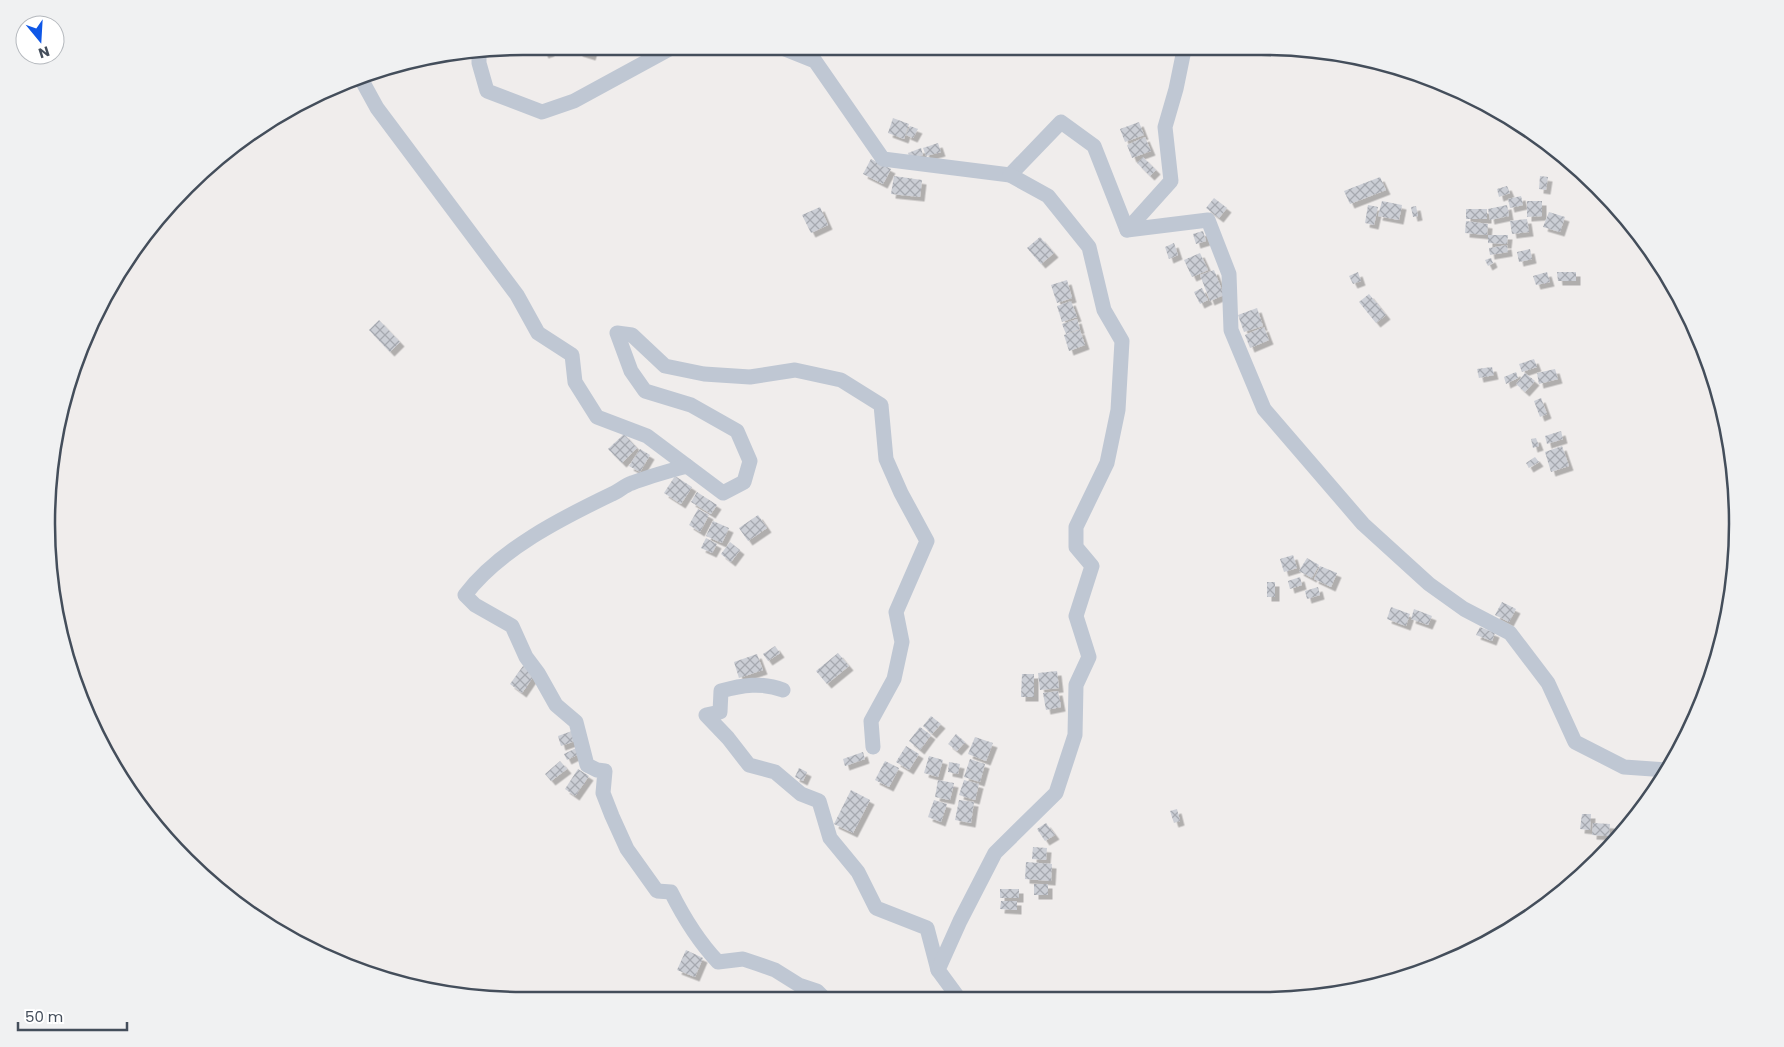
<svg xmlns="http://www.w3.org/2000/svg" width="1784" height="1047" font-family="Poppins,sans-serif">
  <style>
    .building { fill: url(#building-cross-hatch); filter: url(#shadow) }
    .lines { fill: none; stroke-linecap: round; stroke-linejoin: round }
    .minor { stroke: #bfc7d3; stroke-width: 15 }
    .rim { fill: none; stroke: #444e5b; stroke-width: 2.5 }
  </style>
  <defs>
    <pattern id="building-cross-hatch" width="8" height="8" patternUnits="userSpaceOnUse" patternTransform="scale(1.25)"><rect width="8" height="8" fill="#cbced5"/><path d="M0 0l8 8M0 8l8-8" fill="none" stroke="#a6a9b0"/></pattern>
    <filter id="shadow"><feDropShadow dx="4.5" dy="4.5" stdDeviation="0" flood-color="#0004"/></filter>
  </defs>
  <rect width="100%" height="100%" fill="#f0edec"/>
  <g class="building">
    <polygon points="549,46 550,52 544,54 541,47"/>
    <polygon points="579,46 594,46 591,56 578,52"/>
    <polygon points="893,118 909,124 904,139 888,133"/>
    <polygon points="1139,122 1144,135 1125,142 1120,129"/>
    <polygon points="910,126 918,129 913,138 906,135"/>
    <polygon points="1145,137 1151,151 1132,158 1127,145"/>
    <polygon points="938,143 941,152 926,156 923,148"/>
    <polygon points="921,148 923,155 910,159 908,153"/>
    <polygon points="1143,157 1156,170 1150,176 1137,163"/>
    <polygon points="871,159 891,169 883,184 863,174"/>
    <polygon points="894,176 922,180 920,197 891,194"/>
    <polygon points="1540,176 1548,177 1546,190 1539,189"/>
    <polygon points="1380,177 1386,190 1350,204 1344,191"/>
    <polygon points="1507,186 1510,193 1499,197 1497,189"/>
    <polygon points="1521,196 1523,205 1510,208 1508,199"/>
    <polygon points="1214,198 1227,208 1219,218 1206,208"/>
    <polygon points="1382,201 1402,205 1399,220 1378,216"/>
    <polygon points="1527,201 1542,201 1542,216 1527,217"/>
    <polygon points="1368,205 1378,207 1374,225 1365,223"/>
    <polygon points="1507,205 1509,216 1490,220 1488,209"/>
    <polygon points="1416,206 1418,216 1413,217 1411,207"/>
    <polygon points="820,207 828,225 811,233 802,215"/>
    <rect x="1466" y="209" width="21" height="10"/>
    <polygon points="1549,212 1565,217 1560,232 1543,227"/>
    <polygon points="1527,219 1529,232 1512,234 1510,221"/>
    <polygon points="1466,221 1488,224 1487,235 1465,233"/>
    <polygon points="1203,231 1206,241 1196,244 1193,234"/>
    <polygon points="1488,235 1508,235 1507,244 1488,243"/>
    <polygon points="1040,237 1054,253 1041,264 1027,248"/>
    <polygon points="1174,243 1178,255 1169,259 1165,247"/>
    <polygon points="1507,245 1508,252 1490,255 1489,248"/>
    <polygon points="1530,249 1532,259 1519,262 1517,252"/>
    <polygon points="1200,253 1208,270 1192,277 1184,260"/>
    <polygon points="1491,258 1493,263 1488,266 1485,260"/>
    <polygon points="1214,270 1224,295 1210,301 1200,275"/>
    <polygon points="1358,272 1361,281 1353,284 1349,276"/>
    <polygon points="1547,272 1550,282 1536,285 1533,276"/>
    <polygon points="1557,272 1576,272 1576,281 1558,281"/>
    <polygon points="1067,280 1072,298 1057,303 1051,285"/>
    <polygon points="1202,288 1208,300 1200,304 1194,292"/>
    <polygon points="1369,294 1386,315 1376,323 1359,302"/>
    <polygon points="1071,301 1077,317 1062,322 1057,306"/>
    <polygon points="1257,308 1263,326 1244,332 1238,315"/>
    <polygon points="1077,319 1080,329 1066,334 1062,324"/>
    <polygon points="379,320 400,342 390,352 369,330"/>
    <polygon points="1264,327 1269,340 1250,348 1245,335"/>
    <polygon points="1080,330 1085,345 1069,351 1064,335"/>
    <polygon points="1534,359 1537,367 1522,372 1519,364"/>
    <polygon points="1492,367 1494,375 1479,378 1477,369"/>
    <polygon points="1555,369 1558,379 1539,384 1537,373"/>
    <polygon points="1516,372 1518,378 1506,384 1504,377"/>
    <polygon points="1525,373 1535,381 1525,392 1516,384"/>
    <polygon points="1541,398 1547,414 1540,417 1534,401"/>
    <polygon points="1561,431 1563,439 1547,444 1545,436"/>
    <polygon points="624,434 637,448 622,463 608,449"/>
    <polygon points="1536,438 1539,446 1533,448 1531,439"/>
    <polygon points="1562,446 1569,466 1551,472 1545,452"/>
    <polygon points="640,449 650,455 640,472 629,466"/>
    <polygon points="1535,457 1539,462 1529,468 1526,463"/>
    <polygon points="675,476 692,487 681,504 664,493"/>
    <polygon points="697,492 717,505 711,514 691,502"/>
    <polygon points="698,509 709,515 700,532 689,525"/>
    <polygon points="758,515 767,528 748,541 739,528"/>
    <polygon points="713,521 729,528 722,543 706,536"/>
    <polygon points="706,538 717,544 712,553 701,548"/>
    <polygon points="730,542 740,550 731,562 721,554"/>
    <polygon points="1293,555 1297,568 1284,572 1280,559"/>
    <polygon points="1307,558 1319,565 1312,578 1299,571"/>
    <polygon points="1320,566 1337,573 1331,587 1314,579"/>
    <polygon points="1300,577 1302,585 1290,589 1288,581"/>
    <rect x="1267" y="582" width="8" height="15"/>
    <polygon points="1318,587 1320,595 1307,599 1305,591"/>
    <polygon points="1502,602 1516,609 1509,622 1495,615"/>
    <polygon points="1391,607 1410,614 1406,626 1387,619"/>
    <polygon points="1414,609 1432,616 1428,625 1411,619"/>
    <polygon points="1480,627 1495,633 1492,641 1476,635"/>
    <polygon points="775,646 780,653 768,661 763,654"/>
    <polygon points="838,653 849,666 827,684 816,671"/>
    <polygon points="757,654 763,670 739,678 734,662"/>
    <polygon points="523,666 535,674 522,693 510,684"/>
    <polygon points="1057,671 1059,688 1040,690 1038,673"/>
    <polygon points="1022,674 1034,674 1034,697 1021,697"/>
    <polygon points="1058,691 1061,707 1046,710 1043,693"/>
    <polygon points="931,716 941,724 932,734 923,726"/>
    <polygon points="920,727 931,735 920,750 909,741"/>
    <polygon points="572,731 575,741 561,746 558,736"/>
    <polygon points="956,734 965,742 957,751 948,744"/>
    <polygon points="975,737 993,743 986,761 968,754"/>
    <polygon points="906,746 919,754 909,770 896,762"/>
    <polygon points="576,748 579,754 567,760 564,754"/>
    <polygon points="863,752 865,759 845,766 843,759"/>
    <polygon points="929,756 943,760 938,777 924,773"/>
    <polygon points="970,759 985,764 980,782 964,777"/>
    <polygon points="560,761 567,769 551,781 545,774"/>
    <polygon points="885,761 899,768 889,787 875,780"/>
    <polygon points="949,762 960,764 958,774 948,772"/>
    <polygon points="799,768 807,772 803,781 795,777"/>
    <polygon points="578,769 589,776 575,796 565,789"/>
    <polygon points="938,780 954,783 950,800 935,797"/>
    <polygon points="964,780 979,784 975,800 959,795"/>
    <polygon points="851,790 870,800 853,833 834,824"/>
    <polygon points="934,800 947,804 941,822 928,817"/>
    <polygon points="959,800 974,802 971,823 955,820"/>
    <polygon points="1177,809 1180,821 1174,823 1170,811"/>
    <polygon points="1582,814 1591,814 1590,830 1580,829"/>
    <polygon points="1046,823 1055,835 1045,841 1037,829"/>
    <polygon points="1593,823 1610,824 1609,836 1592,835"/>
    <polygon points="1033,847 1047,848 1046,860 1032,859"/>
    <polygon points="1026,862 1052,864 1051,881 1025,879"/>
    <rect x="1034" y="884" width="14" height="11"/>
    <rect x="1000" y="889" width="19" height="9"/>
    <polygon points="1001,901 1017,901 1017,910 1000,909"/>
    <polygon points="686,950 703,958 695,977 677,970"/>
  </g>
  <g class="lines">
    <g class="minor">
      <polyline points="780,47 815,61 883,159 1010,175 1061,122 1094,146 1127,230 1208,220 1229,274 1231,330 1264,409 1363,524 1429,584 1464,609 1510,633 1548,683 1575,742 1624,767 1667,770"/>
      <polyline points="479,54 479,63 487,91 542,112 574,101 675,46"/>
      <polyline points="360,77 377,108 517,295 538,333 572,355 575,382 597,417 647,436 723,493 744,482 750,461 737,431 691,405 645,391 631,371 617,333 632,335 665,366 704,374 750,377 795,370 841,380 881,405 886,459 901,493 927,541 896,612 902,642 894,679 871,721 873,747"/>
      <polyline points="1127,230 1171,181 1165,127 1176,89 1184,50 1183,47"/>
      <path d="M687 466C669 471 650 476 632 483 625 485 619 491 612 494 562 518 500 549 465 595L475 605 512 626 526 657 538 673 556 705 576 722 587 765 597 770 605 771 603 793 612 816 627 849 657 891 671 892C684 918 698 941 718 962L743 959 758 964 775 970 799 985 817 991 826 1000"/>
      <path d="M783 690C762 682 742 685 721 691L720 712 706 715 728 738 749 765 775 772 801 794 819 801 830 838 858 872 876 908 927 928 938 970"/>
      <polyline points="960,1000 938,970 960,921 995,853 1056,793 1075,735 1076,685 1089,657 1076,616 1092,566 1076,547 1076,527 1107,463 1118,410 1122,341 1104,310 1089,247 1048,196 1010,175"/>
    </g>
  </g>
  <path d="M0 0H1784V1047H0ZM523 55H1261A468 468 0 0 1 1729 523V524A468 468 0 0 1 1261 992H523A468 468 0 0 1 55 524V523A468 468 0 0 1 523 55Z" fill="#f0f1f2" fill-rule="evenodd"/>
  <path class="rim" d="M523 55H1261A468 468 0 0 1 1729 523V524A468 468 0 0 1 1261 992H523A468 468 0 0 1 55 524V523A468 468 0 0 1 523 55Z"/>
  <g transform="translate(40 40) rotate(162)"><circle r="24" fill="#ffffff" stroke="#b4b8bd"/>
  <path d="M0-4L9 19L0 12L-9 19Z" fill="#0f57e7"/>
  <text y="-8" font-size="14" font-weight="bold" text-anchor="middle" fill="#444e5b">N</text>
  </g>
  <path d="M18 1022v8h109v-8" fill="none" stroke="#444e5b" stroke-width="2.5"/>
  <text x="25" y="1022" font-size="15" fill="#444e5b" stroke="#ffffff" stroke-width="4" paint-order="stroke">50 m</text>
</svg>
